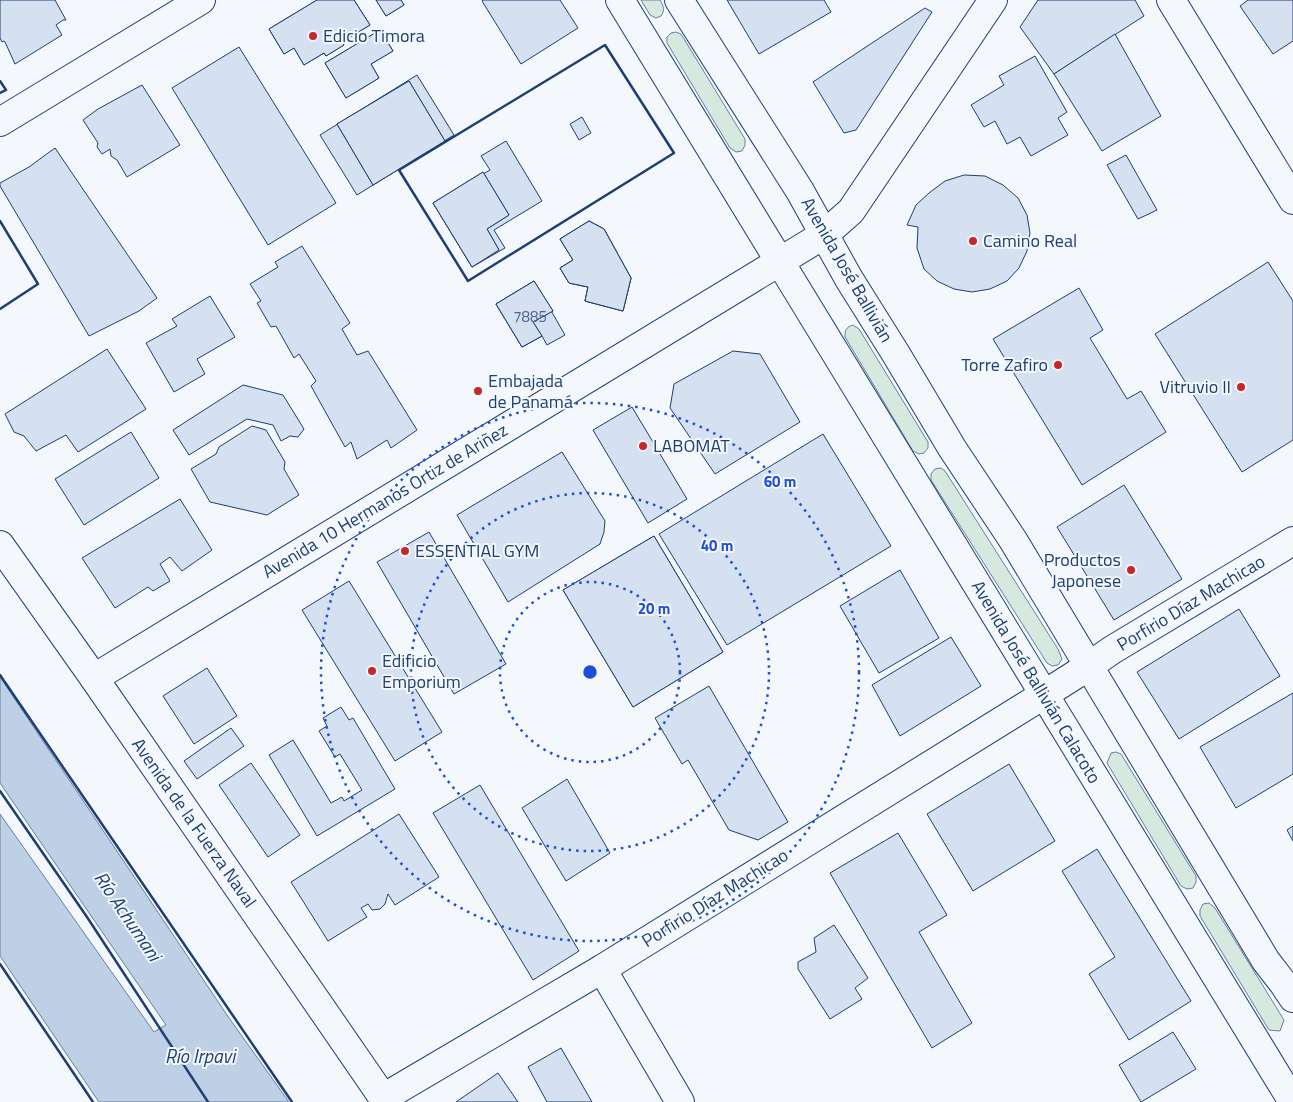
<svg xmlns="http://www.w3.org/2000/svg" width="1293" height="1102" font-family="'Titillium Web',sans-serif">
  <style>
    .green { fill: #d7e8df; stroke: #687fa3 }
    .water { fill: #bed0e5; stroke: #687fa3 }
    .building { fill: #d5e0f0; stroke: #1d3f73 }
    .lines { fill: none; stroke-linecap: round; stroke-linejoin: round }
    .minor-casing { stroke: #1d3f73; stroke-width: 30 }
    .secondary-casing { stroke: #1d3f73; stroke-width: 30 }
    .primary-casing { stroke: #1d3f73; stroke-width: 30 }
    .minor { stroke: #f4f7fb; stroke-width: 28 }
    .secondary { stroke: #f4f7fb; stroke-width: 28 }
    .primary { stroke: #f4f7fb; stroke-width: 28 }
    .wall { stroke: #1d3f73; stroke-width: 2.5 }
    .ring { fill: none; stroke: #1d4ed8; stroke-width: 2.5; stroke-dasharray: 2.5 5 }
    .poi-dot { fill: #c62828; stroke: #f4f7fb; stroke-width: 2 }
    .labels { text-anchor: middle; stroke-width: 4; stroke-linejoin: round; paint-order: stroke }
    .number-label { font-size: 15px; fill: #4b6792 }
    .poi-label { font-size: 18px; fill: #1d3f73; stroke: #f4f7fb; text-anchor: start }
    .street-label { font-size: 18px; fill: #1d3f73; stroke: #f4f7fb }
    .water-label { font-size: 19px; font-style: italic; fill: #1d3f73; stroke: #f4f7fb }
    .centre { fill: #1d4ed8; stroke: #f4f7fb; stroke-width: 2.5 }
    .ring-label { font-size: 15px; text-anchor: middle; font-weight: bold; fill: #1d4ed8; stroke: #f4f7fb; stroke-width: 4; stroke-linejoin: round; paint-order: stroke }
  </style>
  <rect width="100%" height="100%" fill="#f4f7fb"/>
  <g class="green">
    <path d="M641 0H660C664 7 665 10 661 16L656 18 650 15Z"/>
    <polygon points="676,32 681,34 745,139 745,145 742,151 736,152 730,148 667,43 667,37 671,33"/>
    <path d="M853 325 859 329 928 442V448L924 453 919 454 913 451 845 337C845 330 846 327 853 325Z"/>
    <polygon points="941,468 945,471 1058,649 1062,659 1058,665 1052,666 1047,663 931,480 931,474 935,469"/>
    <polygon points="1116,752 1121,754 1196,876 1196,882 1193,888 1187,889 1181,886 1107,763 1111,753"/>
    <polygon points="1209,903 1215,908 1284,1020 1280,1031 1269,1030 1200,916 1200,910 1203,904"/>
  </g>
  <polygon class="water" points="0,677 229,1018 289,1102 99,1102 0,956 0,814 154,1032 166,1025 0,783"/>
  <g class="building">
    <polygon points="0,0 55,0 66,20 63,20 56,25 62,35 15,64 5,42 4,41 2,42 0,38"/>
    <polygon points="317,0 354,0 370,25 342,42 344,45 326,56 324,53 304,65 294,48 284,54 269,29"/>
    <polygon points="317,0 354,0 370,25 342,42 344,45 326,56 324,53 304,65 294,48 284,54 269,29"/>
    <polygon points="376,0 401,0 404,5 386,16"/>
    <polygon points="376,0 401,0 404,5 386,16"/>
    <polygon points="483,0 560,0 578,28 521,64 482,1"/>
    <polygon points="727,0 824,0 831,12 759,54"/>
    <polygon points="1038,0 1135,0 1144,16 1054,74 1020,27"/>
    <polygon points="1248,0 1293,0 1293,41 1273,54 1240,6"/>
    <polygon points="925,8 932,12 856,130 844,133 813,82"/>
    <polygon points="380,30 393,51 371,64 379,78 346,98 325,63"/>
    <polygon points="380,30 393,51 371,64 379,78 346,98 325,63"/>
    <polygon points="1115,34 1161,116 1102,151 1054,74"/>
    <polygon points="239,47 336,203 268,245 172,88"/>
    <polygon points="1035,56 1067,112 1058,118 1068,135 1031,156 1020,137 1007,144 995,121 984,127 971,105 1004,85 999,76"/>
    <polygon points="417,75 454,135 357,195 320,135"/>
    <polygon points="409,81 445,141 373,185 337,124"/>
    <polygon points="409,81 445,141 373,185 337,124"/>
    <polygon points="142,85 180,145 127,177 117,160 111,156 110,149 102,154 97,147 98,143 83,120 98,109"/>
    <polygon points="582,117 591,133 579,140 570,124"/>
    <polygon points="506,141 542,201 494,230 505,248 472,267 433,203 490,170 481,156"/>
    <polygon points="55,148 157,298 139,311 89,336 0,186 0,183 29,167"/>
    <polygon points="1126,155 1157,210 1138,219 1107,165"/>
    <polygon points="483,172 509,215 487,229 499,250 472,267 433,203"/>
    <polygon points="483,172 509,215 487,229 499,250 472,267 433,203"/>
    <polygon points="964,175 985,176 1003,185 1018,198 1027,215 1030,233 1027,251 1019,268 1007,281 990,289 972,292 954,289 937,281 924,269 917,248 918,227 907,225 916,205 929,193 945,181"/>
    <polygon points="589,221 604,229 631,278 623,311 585,301 588,287 569,283 560,268 573,260 560,239"/>
    <polygon points="589,221 604,229 631,278 623,311 585,301 588,287 569,283 560,268 573,260 560,239"/>
    <polygon points="589,221 604,229 631,278 623,311 585,301 588,287 569,283 560,268 573,260 560,239"/>
    <polygon points="302,246 350,323 342,329 357,355 368,351 417,430 391,448 387,440 357,459 351,442 345,447 311,386 316,381 299,354 294,358 276,326 271,327 257,303 261,301 250,284 278,267 275,262"/>
    <polygon points="1268,262 1293,301 1293,440 1242,472 1155,334"/>
    <polygon points="534,281 565,335 547,345 542,336 522,347 496,304"/>
    <polygon points="534,281 553,311 533,322 542,336 522,347 496,304"/>
    <polygon points="534,281 553,311 533,322 542,336 522,347 496,304"/>
    <polygon points="1079,288 1103,330 1090,338 1127,399 1141,391 1166,432 1082,485 993,339"/>
    <polygon points="210,296 235,337 197,359 205,374 174,392 146,343 177,326 172,319"/>
    <polygon points="107,349 146,409 78,452 66,435 36,451 24,436 14,432 5,414"/>
    <polygon points="733,351 760,354 800,422 715,474 670,408 674,384"/>
    <polygon points="243,385 283,395 304,429 298,437 290,436 281,441 273,425 247,419 189,455 173,430"/>
    <polygon points="632,407 687,499 648,523 593,430"/>
    <polygon points="252,426 266,430 285,462 284,469 299,495 267,515 210,502 191,469 216,454 219,447"/>
    <polygon points="131,432 159,478 84,525 55,479"/>
    <polygon points="823,434 891,546 727,645 659,534"/>
    <polygon points="562,452 605,521 604,532 600,544 508,602 457,515"/>
    <polygon points="1124,485 1182,579 1114,620 1057,527"/>
    <polygon points="180,499 212,550 182,571 170,557 160,564 170,581 153,591 148,587 115,608 82,558"/>
    <polygon points="429,532 506,664 454,694 377,562"/>
    <polygon points="654,536 723,652 633,707 563,590"/>
    <polygon points="654,536 723,652 633,707 563,590"/>
    <polygon points="900,570 939,638 879,673 840,606"/>
    <polygon points="349,581 442,732 395,761 302,610"/>
    <polygon points="1239,609 1280,676 1179,739 1137,672"/>
    <polygon points="951,637 981,686 900,736 872,685"/>
    <polygon points="207,668 237,716 194,744 163,696"/>
    <polygon points="709,686 788,822 758,840 729,830 688,760 682,764 655,718"/>
    <polygon points="1293,693 1293,774 1236,808 1200,747"/>
    <polygon points="341,707 349,720 353,718 395,789 317,836 269,755 293,740 331,803 342,797 344,801 362,790 340,754 335,757 319,731 327,726 323,718"/>
    <polygon points="231,728 244,746 197,779 184,761"/>
    <polygon points="251,763 300,835 268,857 219,785"/>
    <polygon points="1009,764 1055,841 973,891 927,814"/>
    <polygon points="567,779 610,853 566,881 522,808"/>
    <polygon points="480,785 579,951 533,980 433,813"/>
    <polygon points="399,814 439,877 395,905 388,894 385,904 380,909 372,910 368,904 361,908 367,917 328,941 291,882"/>
    <polygon points="1293,826 1293,841 1287,830"/>
    <polygon points="898,833 947,915 919,932 972,1023 932,1048 830,873"/>
    <polygon points="1097,849 1191,1001 1129,1040 1089,974 1115,957 1062,871"/>
    <polygon points="834,925 868,978 855,988 862,999 830,1019 798,969 798,962 816,952 814,938"/>
    <polygon points="1173,1032 1196,1069 1141,1102 1119,1065"/>
    <polygon points="561,1048 592,1102 547,1102 528,1067"/>
    <polygon points="498,1073 518,1102 456,1102"/>
  </g>
  <g class="lines">
    <g class="minor-casing">
      <g id="minor">
        <polyline points="1171,0 1293,200"/>
        <polyline points="0,122 201,0"/>
        <polyline points="825,234 851,211 993,0"/>
        <polyline points="1089,666 1112,650 1293,541"/>
        <polyline points="94,678 779,262"/>
        <polyline points="602,969 680,1102"/>
        <polyline points="383,1098 602,969 1045,694"/>
      </g>
    </g>
    <g class="secondary-casing">
      <polyline id="secondary" points="0,545 94,678 386,1102"/>
    </g>
    <g class="primary-casing">
      <g id="primary">
        <polyline points="620,0 1293,1102"/>
        <polyline points="679,0 800,191 849,279 896,354 952,448 1013,540 1266,961 1283,983 1293,998"/>
        <polyline points="779,262 825,234"/>
        <polyline points="1045,694 1089,666"/>
      </g>
    </g>
    <use href="#minor" class="minor"/>
    <use href="#secondary" class="secondary"/>
    <use href="#primary" class="primary"/>
    <g class="wall">
      <polygon points="605,45 674,153 468,281 399,170"/>
      <polyline points="0,81 6,90 0,93"/>
      <polyline points="0,221 38,284 0,309"/>
      <polyline points="0,675 292,1102"/>
      <polyline points="0,791 87,917 208,1102"/>
      <polyline points="0,964 93,1102"/>
    </g>
  </g>
  <g class="ring">
    <circle cx="590" cy="672" r="90"/>
    <circle cx="590" cy="672" r="179"/>
    <circle cx="590" cy="672" r="269"/>
  </g>
  <g class="poi-dot">
    <circle cx="313" cy="36" r="5"/>
    <circle cx="973" cy="241" r="5"/>
    <circle cx="1058" cy="365" r="5"/>
    <circle cx="1241" cy="387" r="5"/>
    <circle cx="478" cy="391" r="5"/>
    <circle cx="643" cy="446" r="5"/>
    <circle cx="405" cy="551" r="5"/>
    <circle cx="1131" cy="570" r="5"/>
    <circle cx="372" cy="671" r="5"/>
  </g>
  <g class="labels">
    <g class="number-label">
      <text x="530" y="322">7885</text>
    </g>
    <g class="poi-label">
      <text x="323" y="42">Edicio Timora</text>
      <text x="983" y="247">Camino Real</text>
      <text x="1048" y="371" text-anchor="end">Torre Zafiro</text>
      <text x="488" y="387">Embajada<tspan x="488" dy="21">de Panamá</tspan></text>
      <text x="1231" y="393" text-anchor="end">Vitruvio II</text>
      <text x="653" y="452">LABOMAT</text>
      <text x="415" y="557">ESSENTIAL GYM</text>
      <text x="1121" y="566" text-anchor="end">Productos<tspan x="1121" dy="21">Japonese</tspan></text>
      <text x="382" y="667">Edificio<tspan x="382" dy="21">Emporium</tspan></text>
    </g>
    <g class="street-label">
      <text transform="translate(847 270) rotate(60)" y="6">Avenida José Ballivián</text>
      <text transform="translate(385 501) rotate(-31)" y="6">Avenida 10 Hermanos Ortiz de Ariñez</text>
      <text transform="translate(1191 603) rotate(-31)" y="6">Porfirio Díaz Machicao</text>
      <text transform="translate(1036 682) rotate(59)" y="6">Avenida José Ballivián Calacoto</text>
      <text transform="translate(194 823) rotate(55)" y="6">Avenida de la Fuerza Naval</text>
      <text transform="translate(715 898) rotate(-32)" y="6">Porfirio Díaz Machicao</text>
    </g>
    <g class="water-label">
      <text transform="translate(128 916) rotate(56)" y="7">Río Achumani</text>
      <text x="200" y="1063">Río Irpavi</text>
    </g>
  </g>
  <circle cx="590" cy="672" r="8" class="centre"/>
  <g class="ring-label">
    <text x="780" y="487">60 m</text>
    <text x="717" y="551">40 m</text>
    <text x="654" y="614">20 m</text>
  </g>
</svg>
